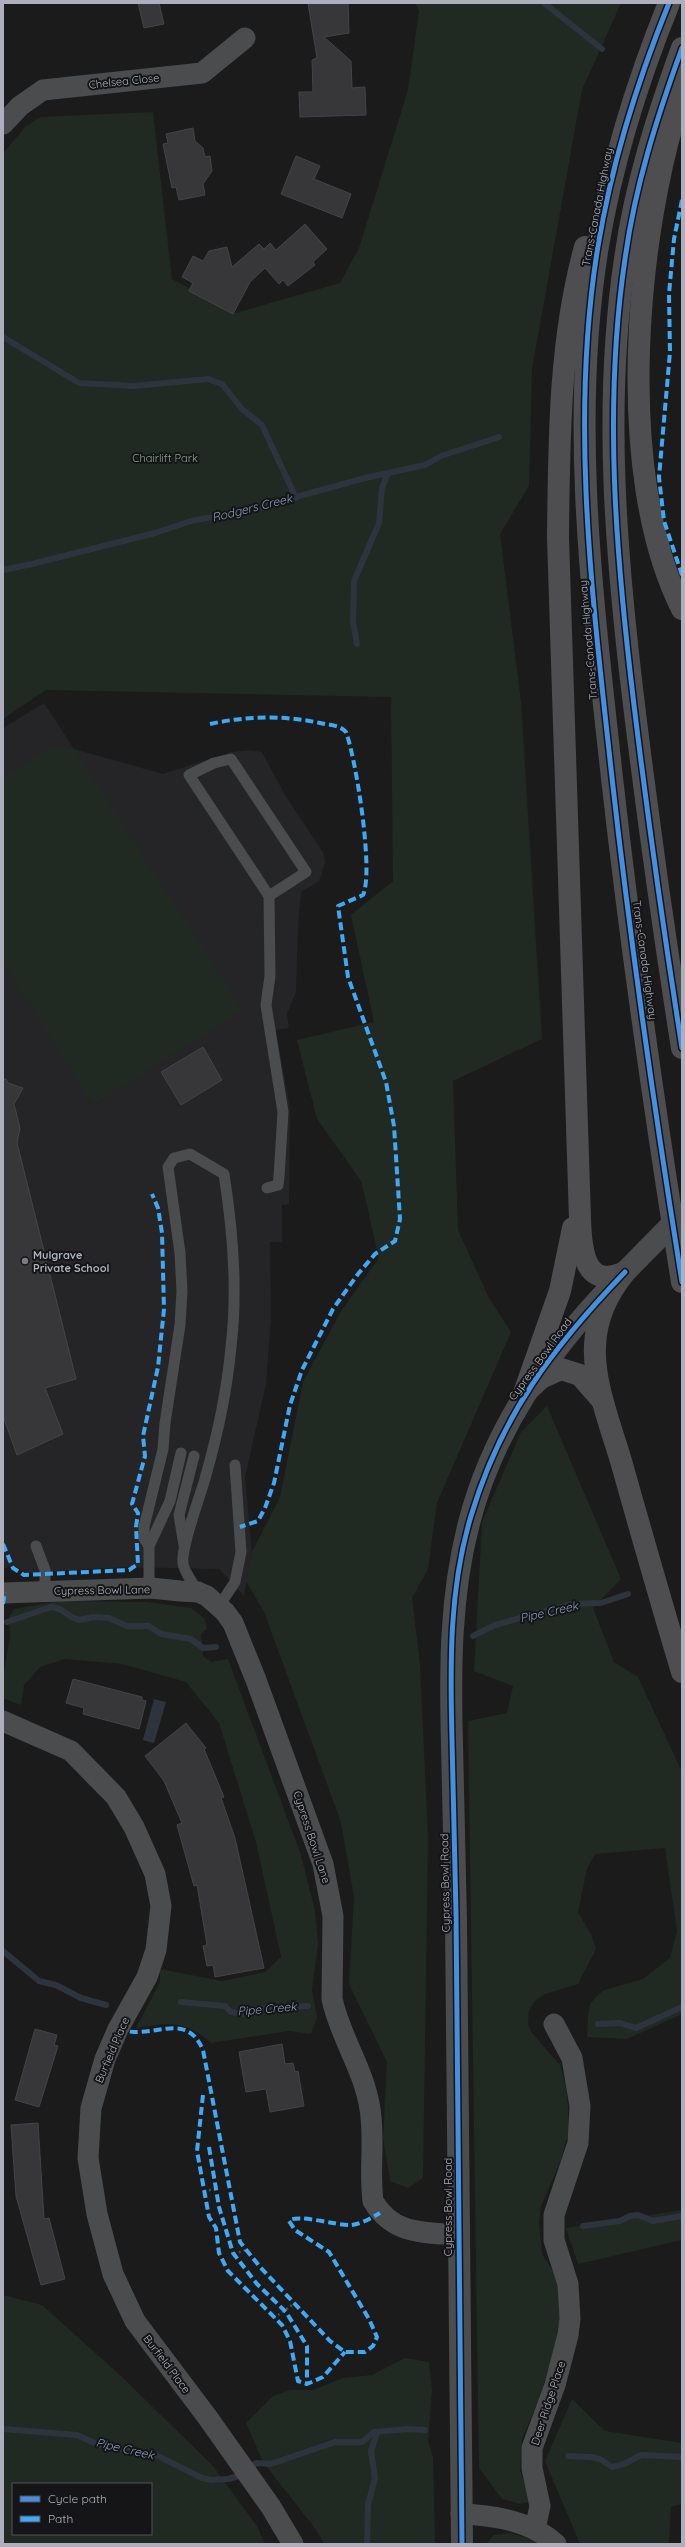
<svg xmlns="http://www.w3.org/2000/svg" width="685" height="2547" font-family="Quicksand,sans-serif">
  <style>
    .built { fill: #252527 }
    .green { fill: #212923; fill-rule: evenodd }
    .water { fill: #2e343e }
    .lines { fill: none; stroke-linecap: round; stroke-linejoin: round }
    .stream { stroke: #2e343e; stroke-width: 6 }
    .building { fill: #373739; stroke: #444447 }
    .path { stroke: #4c4d50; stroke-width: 2.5; stroke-dasharray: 2 3; stroke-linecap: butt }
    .service { stroke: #4b4c4e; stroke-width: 11 }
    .minor { stroke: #4b4c4e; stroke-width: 21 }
    .tertiary { stroke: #4b4c4e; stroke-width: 22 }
    .motorway { stroke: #4e4e51; stroke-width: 22 }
    .tertiary-bridge { stroke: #4b4c4e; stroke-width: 22 }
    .quiet { stroke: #3fa9f5; stroke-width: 4; stroke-dasharray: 8 4; stroke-linecap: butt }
    .cycleway-casing { stroke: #151517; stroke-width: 8 }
    .cycleway { stroke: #468fdf; stroke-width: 5 }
    .poi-dot { fill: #7a7c84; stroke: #151517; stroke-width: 1.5 }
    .labels { text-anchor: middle; stroke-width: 4; stroke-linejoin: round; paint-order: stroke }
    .street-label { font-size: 11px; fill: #adb0bc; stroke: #151517 }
    .park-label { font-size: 11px; fill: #84a68a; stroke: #151517 }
    .poi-label { font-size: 11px; font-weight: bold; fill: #adb0bc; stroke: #151517; text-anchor: start }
    .water-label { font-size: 12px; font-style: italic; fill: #859ab6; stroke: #151517 }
  </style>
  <rect width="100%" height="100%" fill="#1b1b1b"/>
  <polygon class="built" points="44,703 74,749 163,774 231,752 250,750 262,752 285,795 323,852 325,862 319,881 301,892 298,926 296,992 287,1014 289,1028 276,1030 290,1109 289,1204 282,1205 282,1242 270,1242 271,1319 266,1384 245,1477 252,1552 244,1596 219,1569 127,1567 28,1573 22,1571 15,1565 3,1569 3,728"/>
  <g class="green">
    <polygon points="415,3 621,3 582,90 532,369 529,486 500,534 521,702 542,1039 453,1081 458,1230 489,1298 511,1332 437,1503 428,1569 412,1598 420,1663 428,1838 423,2178 408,2188 390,2181 383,2138 387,2062 349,1984 354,1897 341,1822 264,1612 246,1581 252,1552 280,1497 303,1382 341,1311 379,1258 361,1181 317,1119 297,1040 374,1022 351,915 393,881 391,697 46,690 3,719 3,153 26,126 40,117 153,112 172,279 236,313 340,283 359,248 408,90 419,11"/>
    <polygon points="61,745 74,749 243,1010 93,1105 3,962 3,779 47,750"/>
    <polygon points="547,1406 621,1579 593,1608 614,1662 638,1677 682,1772 682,2014 627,2039 587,2037 588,2016 590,2004 596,1997 604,1990 643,1979 670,1958 677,1931 665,1848 595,1854 587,1869 578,1912 592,1936 596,1949 578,1984 545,1994 534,2002 529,2011 528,2023 531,2032 560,2065 566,2086 568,2107 568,2135 561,2160 541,2206 539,2223 542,2254 558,2279 560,2320 559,2335 539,2399 522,2439 520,2470 528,2494 528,2502 521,2504 502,2499 479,2468 468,1721 507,1713 513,1686 474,1671 482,1522 521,1432"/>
    <path d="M59 1601 148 1602 191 1608 205 1619 207 1629 201 1634 203 1656 211 1662 228 1659 301 1855 315 1910 318 1944 312 1990 317 2017 311 2034 289 2031 211 2043C185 2019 168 2023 136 2028L160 1982V1969L222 1981 265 1972 281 1957 256 1842 219 1723 186 1682 122 1664 65 1659 40 1667 24 1685 21 1705 3 1698V1677L10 1638 9 1617 14 1609Z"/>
    <polygon points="682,2210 682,2240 578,2264 566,2228"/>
    <path d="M3 2295 42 2305 121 2376 213 2466 257 2526 265 2544H3ZM13 2484H151V2534H13Z"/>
    <polygon points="405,2358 429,2362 432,2390 428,2442 433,2457 435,2544 324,2544 317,2531 263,2462 246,2423 273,2396 290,2390 313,2390 343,2378 372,2375"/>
    <polygon points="572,2399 605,2431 682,2443 682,2504 671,2507 669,2544 580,2544 545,2461"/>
    <polygon points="510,2533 534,2540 540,2544 486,2544 494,2535"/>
  </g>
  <polygon class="water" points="154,1699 166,1702 154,1743 143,1740"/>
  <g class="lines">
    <g class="stream">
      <polyline points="544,3 602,49"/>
      <polyline points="3,337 79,383 134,386 208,379 222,384 242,409 262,425 296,498"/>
      <polyline points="3,570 32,564 155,533 191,521 245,511 365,478 425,465 441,456 499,437"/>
      <polyline points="357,644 353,622 354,581 379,523 382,488 388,473"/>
      <polyline points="7,1622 51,1607 60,1609 73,1618 80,1620 93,1617 109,1618 127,1626 149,1626 161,1634 191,1639 203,1648 216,1647"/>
      <polyline points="473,1636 495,1625 554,1609 573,1604 601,1603 628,1594"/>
      <polyline points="3,1951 39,1981 56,1985 81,1998 106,2005"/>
      <polyline points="181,2002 225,2006 231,2012 244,2014 255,2009 308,2006"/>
      <polyline points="598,2024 620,2023 636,2028 682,2007"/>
      <polyline points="583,2226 620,2221 630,2216 638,2215 653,2221 682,2216"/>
      <polyline points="3,2429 77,2435 99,2445 156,2455 202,2478 212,2480 228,2479 239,2476 256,2463 271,2464 335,2442 362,2442 374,2432 408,2429 425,2430"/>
      <polyline points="568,2456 591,2457 600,2459 612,2467 624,2464 641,2455 682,2457"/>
      <polyline points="367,2544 368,2505 375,2478 371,2451 377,2432"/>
    </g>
  </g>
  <g class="building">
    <polygon points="138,3 159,3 164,24 144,28"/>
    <polygon points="308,3 348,3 349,33 324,37 351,61 352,88 365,87 366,115 300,117 299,92 313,92 312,60 317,58"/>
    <polygon points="193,128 195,141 203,148 205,157 210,156 212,171 203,184 205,195 179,200 176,187 172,188 163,144 168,143 166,134"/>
    <polygon points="296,156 320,166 314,179 351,194 342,218 281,194"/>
    <polygon points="305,224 327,249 313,262 315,265 288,286 283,280 279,284 265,268 250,282 233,314 189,291 193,283 182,277 193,256 203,261 209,251 227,247 232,267 259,244 264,249 270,243 276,250"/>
    <polygon points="203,1047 222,1080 181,1105 161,1072"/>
    <polygon points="3,1079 6,1079 8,1083 23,1088 14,1104 20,1128 17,1143 76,1379 45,1388 63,1434 17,1455 3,1416"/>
    <polygon points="73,1679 142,1697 142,1700 146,1701 139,1729 83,1714 84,1708 66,1703"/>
    <polygon points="186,1723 206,1748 204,1749 224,1797 221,1798 235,1838 264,1968 215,1977 213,1965 207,1966 203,1946 207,1945 197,1885 194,1886 177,1825 182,1823 164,1781 145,1756"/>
    <polygon points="35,2029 57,2035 54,2045 58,2046 39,2107 15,2100"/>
    <polygon points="282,2044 285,2064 293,2063 295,2072 298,2071 304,2106 270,2112 266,2089 246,2092 239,2052"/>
    <polygon points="38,2123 44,2219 49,2218 65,2279 41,2285 16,2196 11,2125"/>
  </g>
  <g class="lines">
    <g class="path">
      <polyline points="204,2191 216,2189"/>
      <polyline points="234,2254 246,2250"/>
      <polyline points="274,2318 295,2303"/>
    </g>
    <g class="service">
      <polyline points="267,1188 278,1185 279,1177 283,1112 266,1005 270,976 269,896 189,775 214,763 231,759 306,872 269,896"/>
      <polyline points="184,1545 179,1515 194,1456"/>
      <polyline points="36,1546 45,1570 45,1591"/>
      <path d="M149 1546 144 1538V1527L163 1449 165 1423 180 1325 182 1291 180 1253 168 1167 174 1158 190 1154 224 1174C233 1231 238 1289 231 1347 227 1390 218 1433 206 1475 201 1495 181 1545 183 1563 183 1571 194 1584 198 1592"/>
      <polyline points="149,1588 149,1546 170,1501 181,1453"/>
      <polyline points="219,1606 235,1582 241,1552 235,1465"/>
    </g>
    <g class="minor">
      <polyline points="3,124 20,106 43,90 202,73 245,38"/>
      <path d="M3 1593 151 1588 180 1591 198 1592 207 1596 225 1612 233 1623 256 1680 323 1864 333 1916 332 1999C340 2037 364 2069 370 2109 375 2139 369 2171 373 2201 393 2235 423 2232 458 2235"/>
      <polyline points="3,1721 71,1751 116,1797 134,1827 155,1874 161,1906 156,1950 147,1977 118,2029 105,2059 91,2108 88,2158 97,2214 113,2274 135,2321 208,2418 271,2507 293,2544"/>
      <path d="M461 2514C494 2515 531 2521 556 2544"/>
      <polyline points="535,2529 540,2506 532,2468 532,2448 555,2385 568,2335 570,2319 568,2284 554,2240 554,2215 578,2143 580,2106 572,2058 554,2024"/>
    </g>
    <path class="tertiary" d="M462 2544C459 2336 459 2129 456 1921 455 1862 453 1803 452 1744 450 1669 450 1596 469 1523 493 1430 547 1353 613 1284"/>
    <g class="motorway">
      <path d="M669 3C637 82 612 162 598 246 569 422 593 603 612 778 631 947 655 1114 682 1282"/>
      <path d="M682 48C657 117 635 186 625 259 603 407 616 557 634 705 648 820 664 934 682 1048"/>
      <path d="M682 93C635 233 614 475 682 609"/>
      <path d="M585 247C559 341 559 442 558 538L580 1219C581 1249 584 1291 625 1272"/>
      <path d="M625 1272C607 1294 596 1317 595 1346 593 1382 611 1427 621 1461 641 1532 661 1602 682 1672"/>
      <polyline points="525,1393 541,1378 561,1369 580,1375 601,1399"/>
      <polyline points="523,1396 560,1291 573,1228"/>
    </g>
    <polyline class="tertiary-bridge" points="625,1272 682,1214"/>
    <g class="quiet">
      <polyline points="682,200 674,239 669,294 670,352 659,477 664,521 682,575"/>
      <path d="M210 724C247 716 283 715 320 723 329 725 340 725 346 732 356 759 374 872 363 895L338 906 348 977 386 1082 394 1126 400 1219 395 1241 375 1254 358 1274 333 1309 302 1370 290 1405 274 1483 265 1508 258 1521 240 1527"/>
      <polyline points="3,1544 13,1568 24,1575 129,1570 138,1564 136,1527 138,1513 132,1504 145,1456 143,1436 158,1367 164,1309 162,1233 158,1208 152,1194"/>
      <polyline points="3,1604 5,1592"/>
      <path d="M118 2029C123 2030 129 2032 134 2032 162 2033 188 2015 203 2050L240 2242 260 2267 330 2341 345 2352H365L373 2346 377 2337 369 2319 329 2252 295 2230 289 2221C296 2213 338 2226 351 2225 361 2224 371 2218 380 2213"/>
      <polyline points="203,2095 197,2151 209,2217 216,2228 219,2253 228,2271 282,2325 290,2341 298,2381 307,2384 323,2377 345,2352"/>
      <polyline points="209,2147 219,2207 233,2253 257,2284 286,2312 307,2346 307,2384"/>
    </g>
    <g class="cycleway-casing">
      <g id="cycleway">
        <path d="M669 3C637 82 612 162 598 246 569 422 593 603 612 778 631 947 655 1114 682 1282"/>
        <path d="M682 48C657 117 635 186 625 259 603 407 616 557 634 705 648 820 664 934 682 1048"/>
        <path d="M462 2544C459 2334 459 2123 456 1913 455 1855 453 1798 452 1740 450 1665 449 1589 471 1516 501 1415 553 1347 625 1272"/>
      </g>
    </g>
    <use href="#cycleway" class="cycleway"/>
  </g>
  <circle class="poi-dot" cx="25" cy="1261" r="4"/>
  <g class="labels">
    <g class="street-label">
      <text transform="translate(124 81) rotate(-6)" y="4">Chelsea Close</text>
      <text transform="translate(597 207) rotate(-79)" y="4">Trans-Canada Highway</text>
      <text transform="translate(588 640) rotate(-95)" y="4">Trans-Canada Highway</text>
      <text transform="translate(645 960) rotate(82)" y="4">Trans-Canada Highway</text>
      <text transform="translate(540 1359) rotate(-54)" y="4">Cypress Bowl Road</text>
      <text transform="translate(102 1590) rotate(-1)" y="4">Cypress Bowl Lane</text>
      <text transform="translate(312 1837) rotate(72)" y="4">Cypress Bowl Lane</text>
      <text transform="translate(445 1883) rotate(-91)" y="4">Cypress Bowl Road</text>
      <text transform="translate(112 2050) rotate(-67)" y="4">Burfield Place</text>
      <text transform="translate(448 2207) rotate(-90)" y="4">Cypress Bowl Road</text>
      <text transform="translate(167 2364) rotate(53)" y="4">Burfield Place</text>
      <text transform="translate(548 2403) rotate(-72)" y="4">Deer Ridge Place</text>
    </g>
    <g class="park-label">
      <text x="165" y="462">Chairlift Park</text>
    </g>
    <g class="poi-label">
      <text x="33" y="1259">Mulgrave<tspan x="33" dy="13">Private School</tspan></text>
    </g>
    <g class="water-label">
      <text transform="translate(252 508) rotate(-14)" y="4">Rodgers Creek</text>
      <text transform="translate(549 1612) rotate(-13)" y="4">Pipe Creek</text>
      <text transform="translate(267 2009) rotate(-5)" y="4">Pipe Creek</text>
      <text transform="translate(125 2449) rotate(13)" y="4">Pipe Creek</text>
    </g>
  </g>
  <rect width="685" height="2547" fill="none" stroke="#adb0bc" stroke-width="8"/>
  <rect x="12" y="2483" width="140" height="52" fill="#151517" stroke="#525359"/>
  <rect x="20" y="2496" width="20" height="6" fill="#468fdf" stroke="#525359"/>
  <text x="48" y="2503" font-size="12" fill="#adb0bc">Cycle path</text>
  <rect x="20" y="2516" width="20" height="6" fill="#3fa9f5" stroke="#525359"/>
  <text x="48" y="2523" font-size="12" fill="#adb0bc">Path</text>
</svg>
